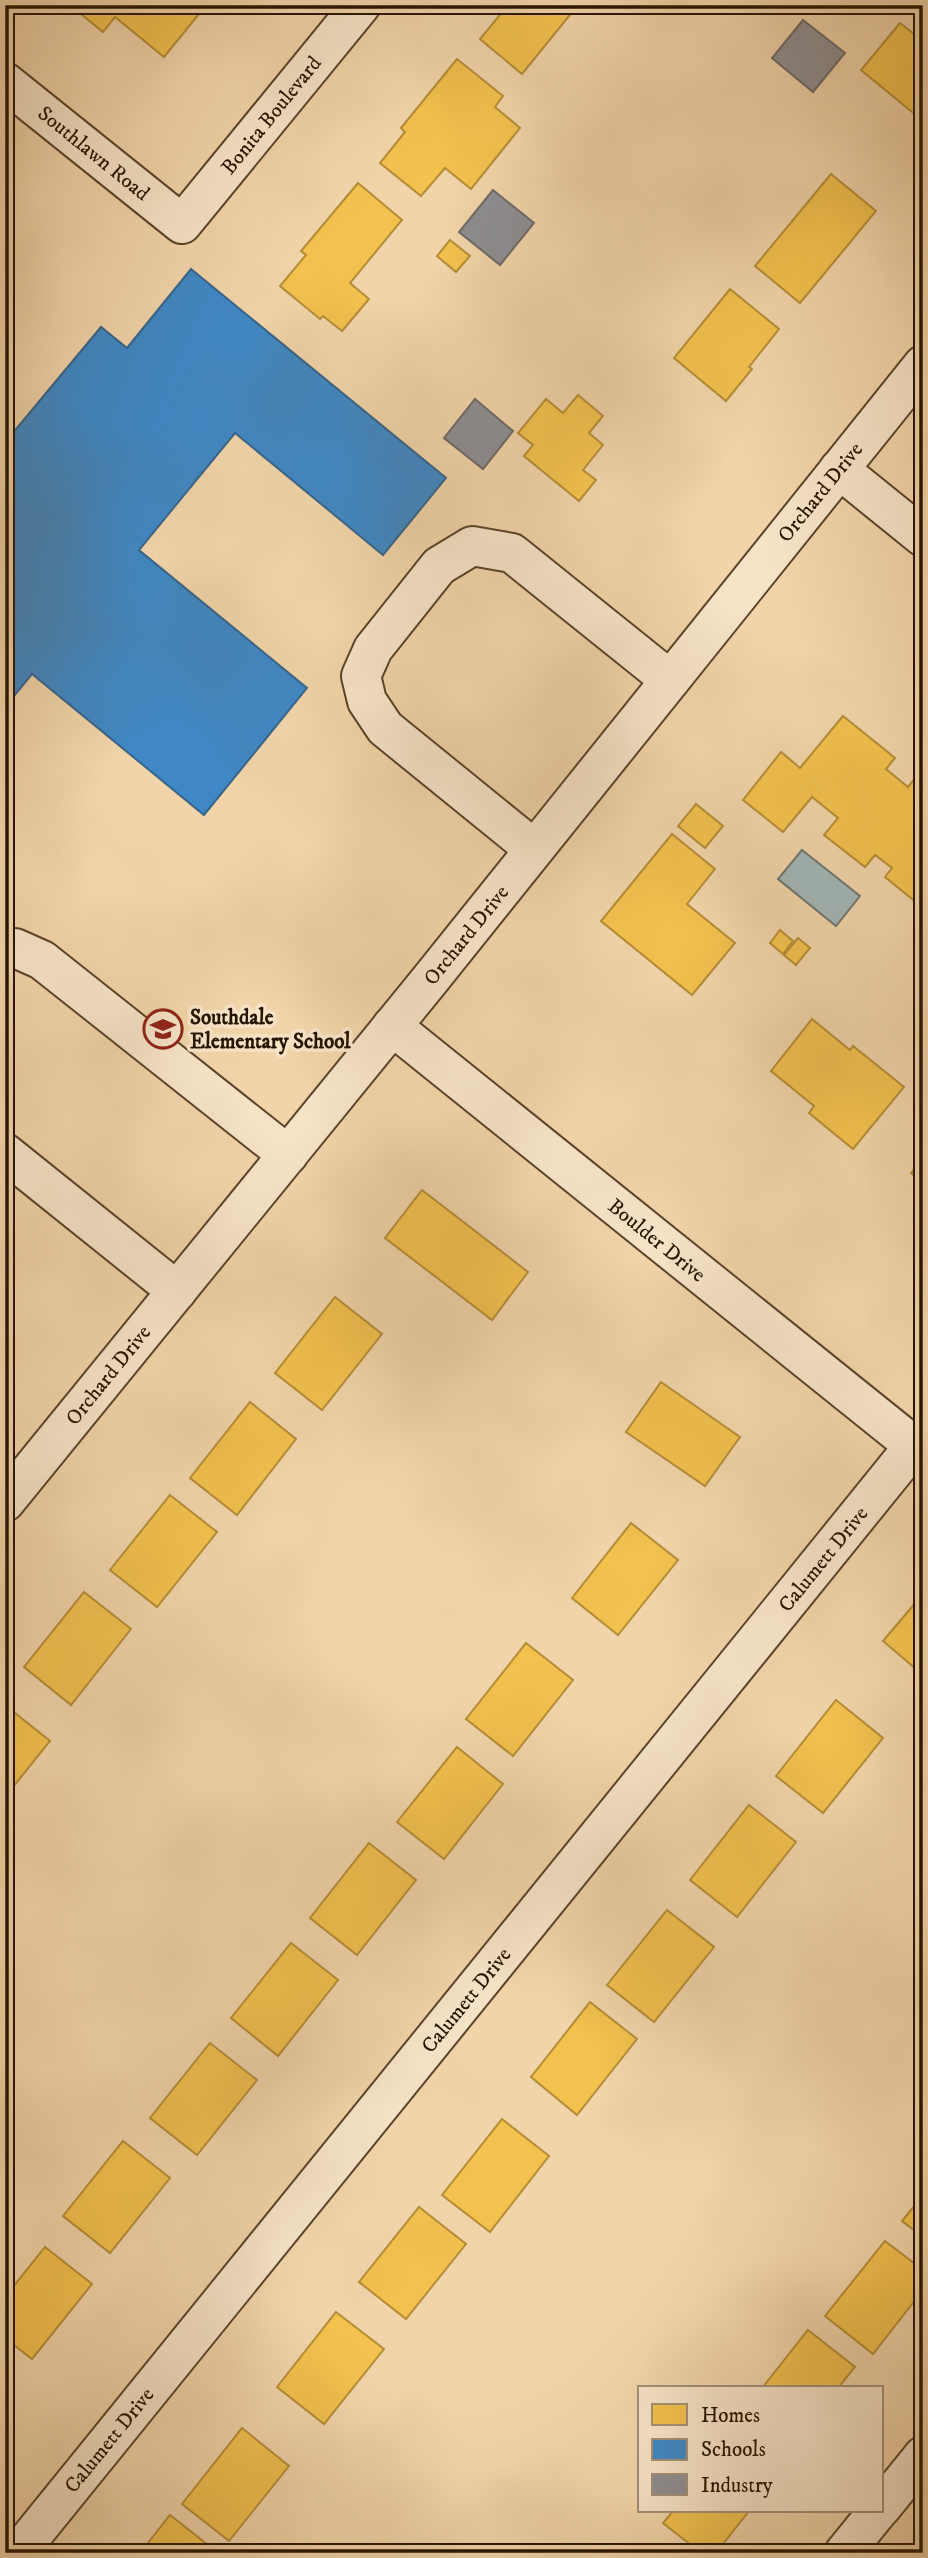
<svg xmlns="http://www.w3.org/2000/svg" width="928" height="2558" font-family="'IM FELL DW Pica',serif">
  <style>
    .water { fill: #a1b5b5; stroke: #70756d; stroke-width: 2 }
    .homes { fill: #f2c14e; stroke: #b58d37; stroke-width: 2 }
    .schools { fill: #3f88c5; stroke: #38658a; stroke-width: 2 }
    .industry { fill: #8d8d92; stroke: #6e6966; stroke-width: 2 }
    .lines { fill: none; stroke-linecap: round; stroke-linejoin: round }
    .minor-casing { stroke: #5a442a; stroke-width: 42 }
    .minor { stroke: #f6e3c7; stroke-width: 38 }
    .labels { text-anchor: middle; stroke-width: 7; stroke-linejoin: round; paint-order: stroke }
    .street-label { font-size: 21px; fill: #271400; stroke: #f6e3c7 }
    .poi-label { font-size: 21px; font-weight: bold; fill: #271400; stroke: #f6e3c7; text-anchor: start }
  </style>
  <rect width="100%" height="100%" fill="#f1d4a9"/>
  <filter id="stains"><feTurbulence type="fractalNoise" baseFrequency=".00286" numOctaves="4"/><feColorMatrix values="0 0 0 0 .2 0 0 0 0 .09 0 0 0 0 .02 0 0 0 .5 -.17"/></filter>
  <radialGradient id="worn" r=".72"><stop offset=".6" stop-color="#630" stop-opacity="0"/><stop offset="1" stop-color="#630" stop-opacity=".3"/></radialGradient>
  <polygon class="water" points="802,850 860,896 836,926 778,879"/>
  <g class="homes">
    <polygon points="70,5 199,5 203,9 164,57 115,17 103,32"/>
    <polygon points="508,5 578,5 522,74 480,39"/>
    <polygon points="900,23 923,41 923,121 861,70"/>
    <polygon points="457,59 503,96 495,107 520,128 471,189 445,168 421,196 380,163 405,132 401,128"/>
    <polygon points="831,174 876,211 800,303 755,266"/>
    <polygon points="358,183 402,220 350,283 369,299 342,331 323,316 320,319 280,286 306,255 301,251"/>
    <polygon points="450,240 470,256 456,272 437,256"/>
    <polygon points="730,289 779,329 749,367 752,369 726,401 674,358"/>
    <polygon points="578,395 603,416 589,433 603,445 583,470 596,480 579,501 524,456 533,445 518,433 546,399 563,413"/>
    <polygon points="843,716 895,758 886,769 908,787 917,776 923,781 923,896 917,903 885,877 892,868 875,855 865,867 824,835 838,818 812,797 783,832 743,800 781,752 800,768"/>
    <polygon points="696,804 723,826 705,848 678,826"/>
    <polygon points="672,834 715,869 687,904 735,943 692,995 601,921"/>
    <polygon points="780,930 793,941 783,954 770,943"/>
    <polygon points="798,938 810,948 796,965 784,955"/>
    <polygon points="812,1019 850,1050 853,1046 904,1087 853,1149 809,1113 814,1106 771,1071"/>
    <polygon points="923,1158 923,1183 911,1173"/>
    <polygon points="422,1190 528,1272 492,1320 385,1238"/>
    <polygon points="335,1297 382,1334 322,1410 275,1373"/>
    <polygon points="661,1382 740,1437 705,1486 626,1432"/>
    <polygon points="250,1402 296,1439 237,1515 190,1478"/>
    <polygon points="170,1495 217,1532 157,1607 110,1570"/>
    <polygon points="631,1523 678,1560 618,1635 572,1598"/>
    <polygon points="84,1592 131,1629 71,1705 24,1667"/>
    <polygon points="922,1595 923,1596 923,1675 883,1641"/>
    <polygon points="526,1643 573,1680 513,1756 466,1719"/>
    <polygon points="836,1700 883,1738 823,1813 776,1776"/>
    <polygon points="5,1705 50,1741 5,1797"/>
    <polygon points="457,1747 503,1784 444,1859 397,1822"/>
    <polygon points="749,1805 796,1842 737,1917 690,1880"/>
    <polygon points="369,1843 416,1880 357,1955 310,1918"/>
    <polygon points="667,1910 714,1947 654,2022 607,1985"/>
    <polygon points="291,1943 338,1980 278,2056 231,2018"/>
    <polygon points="590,2002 637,2039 577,2115 531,2077"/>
    <polygon points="210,2043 257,2080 197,2155 150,2118"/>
    <polygon points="502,2119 549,2156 490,2232 442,2195"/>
    <polygon points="123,2141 170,2178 110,2253 63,2216"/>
    <polygon points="923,2195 923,2237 902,2221"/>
    <polygon points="419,2207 466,2244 406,2319 359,2282"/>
    <polygon points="885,2241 923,2270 923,2290 873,2354 825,2316"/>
    <polygon points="45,2247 92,2284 32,2359 5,2338 5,2297"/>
    <polygon points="336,2312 384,2349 324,2424 277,2387"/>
    <polygon points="808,2330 855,2367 838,2388 762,2388"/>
    <polygon points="242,2428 289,2466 229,2541 182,2504"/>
    <polygon points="673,2511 749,2511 716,2553 701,2553 663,2523"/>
    <polygon points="170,2515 217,2552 216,2553 140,2553"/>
  </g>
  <polygon class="schools" points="191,269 446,478 383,555 235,433 139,550 307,688 204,815 32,674 5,707 5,439 7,440 101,327 127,348"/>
  <g class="industry">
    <polygon points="803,20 845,53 813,92 772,58"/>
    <polygon points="493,190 534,223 500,265 459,232"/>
    <polygon points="475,399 513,431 483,469 444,438"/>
  </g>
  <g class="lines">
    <g class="minor-casing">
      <g id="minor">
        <polyline points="5,82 182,224 361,5"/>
        <polyline points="839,469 923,537"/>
        <polyline points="534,849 385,728 367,701 361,676 373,649 439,566 472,546 512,553 670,680"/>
        <polyline points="5,949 15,948 42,960 288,1155"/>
        <polyline points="392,1026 923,1453"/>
        <polyline points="5,1153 177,1291"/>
        <polyline points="5,1502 429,981 923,365"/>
        <polyline points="881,2508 923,2456"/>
        <polyline points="18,2553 914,1446"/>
        <polyline points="844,2553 878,2511"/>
      </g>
    </g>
    <use href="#minor" class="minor"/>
  </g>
  <defs>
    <g id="school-ring" transform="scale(2.0125)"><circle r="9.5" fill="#f6e3c7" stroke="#8f2418" stroke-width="1.5"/><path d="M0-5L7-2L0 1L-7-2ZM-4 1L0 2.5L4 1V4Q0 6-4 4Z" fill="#8f2418"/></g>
  </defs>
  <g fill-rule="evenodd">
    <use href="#school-ring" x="163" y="1029"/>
  </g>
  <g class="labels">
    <g class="street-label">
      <text transform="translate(271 115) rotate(-51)" y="7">Bonita Boulevard</text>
      <text transform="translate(94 153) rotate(39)" y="7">Southlawn Road</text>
      <text transform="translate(820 492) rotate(-51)" y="7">Orchard Drive</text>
      <text transform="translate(466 935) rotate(-51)" y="7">Orchard Drive</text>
      <text transform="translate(657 1240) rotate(39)" y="7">Boulder Drive</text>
      <text transform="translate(108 1375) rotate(-51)" y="7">Orchard Drive</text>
      <text transform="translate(823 1559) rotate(-51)" y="7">Calumett Drive</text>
      <text transform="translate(466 2000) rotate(-51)" y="7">Calumett Drive</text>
      <text transform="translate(109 2440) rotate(-51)" y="7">Calumett Drive</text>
    </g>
    <g class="poi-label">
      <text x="190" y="1024">Southdale<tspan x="190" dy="24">Elementary School</tspan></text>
    </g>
  </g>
  <rect width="928" height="2558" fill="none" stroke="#f1d4a9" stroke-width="28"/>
  <rect x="7" y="7" width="914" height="2544" fill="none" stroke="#271400" stroke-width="3.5"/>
  <rect x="14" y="14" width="900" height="2530" fill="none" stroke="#271400" stroke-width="2"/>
  <rect x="638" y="2386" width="245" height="126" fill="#f6e3c7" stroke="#a39077" stroke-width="2"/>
  <rect x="652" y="2404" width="35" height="21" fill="#f2c14e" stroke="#a39077" stroke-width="2"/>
  <text x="701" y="2422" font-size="21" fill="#271400">Homes</text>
  <rect x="652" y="2439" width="35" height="21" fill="#3f88c5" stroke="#a39077" stroke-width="2"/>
  <text x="701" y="2456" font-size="21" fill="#271400">Schools</text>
  <rect x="652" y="2474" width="35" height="21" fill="#8d8d92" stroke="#a39077" stroke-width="2"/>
  <text x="701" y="2492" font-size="21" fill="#271400">Industry</text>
  <rect width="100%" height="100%" filter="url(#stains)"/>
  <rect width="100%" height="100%" fill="url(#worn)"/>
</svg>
